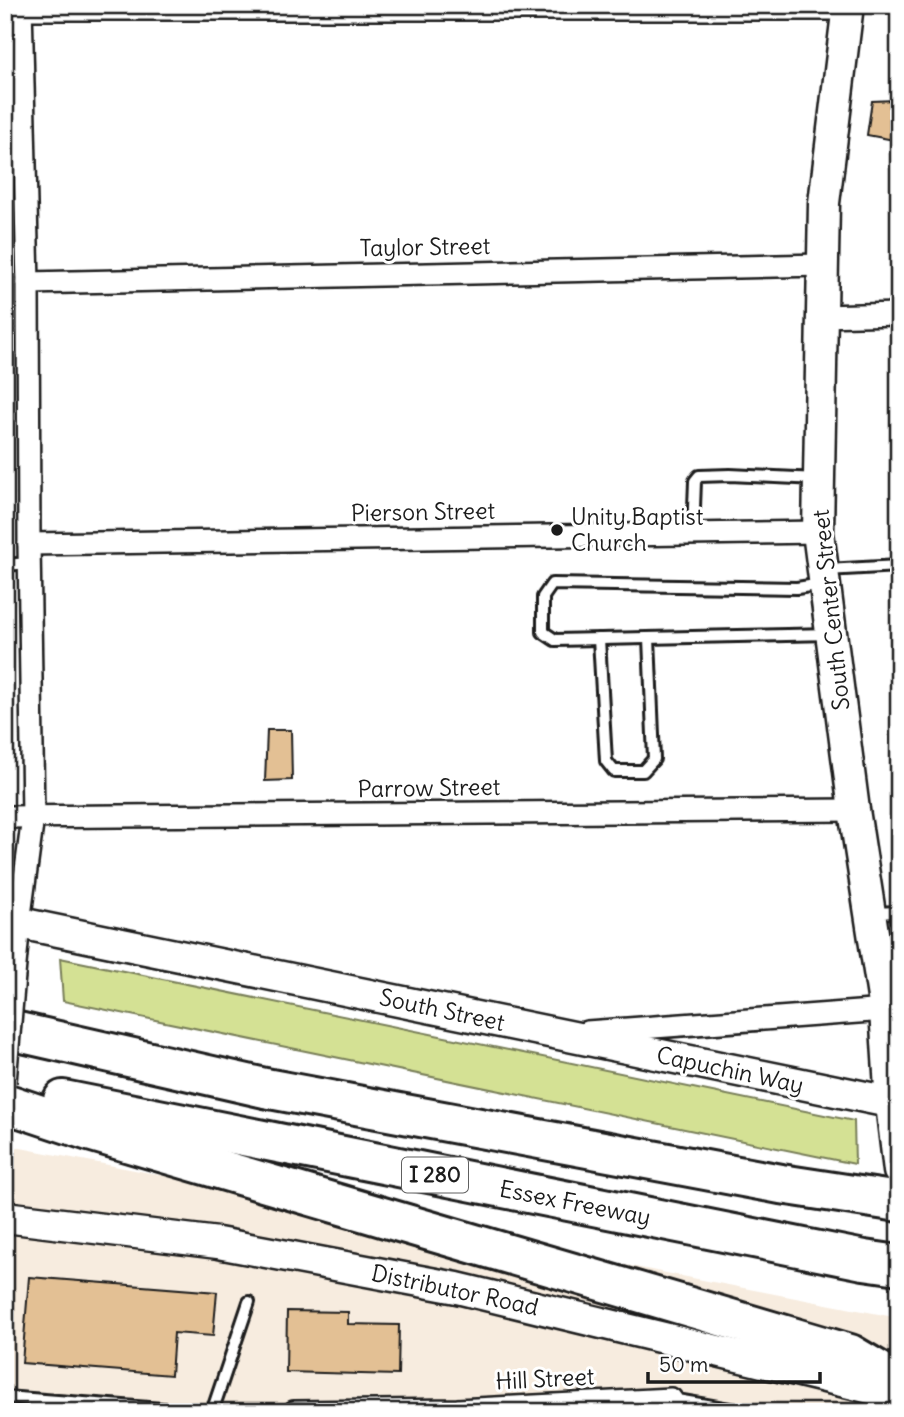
<svg xmlns="http://www.w3.org/2000/svg" width="904" height="1417" font-family="Delius,sans-serif">
  <style>
    .built { fill: #f7ecdf }
    .green { fill: #d4e194; stroke: #787e58; stroke-width: 2 }
    .building { fill: #e3c094; stroke: #1c1c1c; stroke-width: 2 }
    .lines { fill: none; stroke-linecap: round; stroke-linejoin: round }
    .lane-casing { stroke: #1c1c1c; stroke-width: 16 }
    .street-casing { stroke: #1c1c1c; stroke-width: 26 }
    .secondary-casing { stroke: #1c1c1c; stroke-width: 35 }
    .highway-casing { stroke: #1c1c1c; stroke-width: 44 }
    .lane { stroke: #fff; stroke-width: 10 }
    .street { stroke: #fff; stroke-width: 21 }
    .secondary { stroke: #fff; stroke-width: 30 }
    .highway { stroke: #fff; stroke-width: 38 }
    .street-bridge-casing { stroke: #1c1c1c; stroke-width: 26; stroke-linecap: butt }
    .street-bridge { stroke: #fff; stroke-width: 21 }
    .poi-dot { fill: #1c1c1c; stroke: #fff; stroke-width: 2.5 }
    .labels { text-anchor: middle; stroke-width: 6; stroke-linejoin: round; paint-order: stroke }
    .shield { fill: #fff; stroke: #606060; stroke-width: 2 }
    .shield-label { font-size: 21px; font-weight: bold; fill: #1c1c1c }
    .street-label { font-size: 23px; fill: #1c1c1c; stroke: #fff }
    .poi-label { font-size: 23px; fill: #1c1c1c; stroke: #fff; text-anchor: start }
  </style>
  <rect width="100%" height="100%" fill="#fff"/>
  <filter id="ink" filterUnits="userSpaceOnUse"><feTurbulence type="fractalNoise" baseFrequency=".0143" numOctaves="2"/><feDisplacementMap in="SourceGraphic" scale="14" xChannelSelector="R" yChannelSelector="G"/><feConvolveMatrix kernelMatrix="1 2 1 2 8 2 1 2 1" color-interpolation-filters="sRGB"/></filter>
  <g filter="url(#ink)">
    <polygon class="built" points="5,1145 899,1318 899,1412 5,1412"/>
    <polygon class="green" points="60,958 854,1121 855,1164 63,1001"/>
    <g class="building">
      <polygon points="896,95 899,95 899,138 894,137 894,140 867,135 872,101 895,100"/>
      <polygon points="267,730 291,730 292,780 265,781"/>
      <polygon points="29,1277 217,1292 213,1336 174,1333 171,1375 22,1363"/>
      <polygon points="287,1311 348,1312 348,1324 399,1325 398,1375 286,1372"/>
    </g>
    <g class="lines">
      <g class="lane-casing">
        <g id="lane">
          <polyline points="693,534 695,481 699,476 730,475 818,479"/>
          <polyline points="5,565 29,563"/>
          <polyline points="826,570 899,566"/>
          <polyline points="822,584 797,588 552,584 543,597 543,632 555,640 830,634"/>
          <polyline points="599,639 606,761 614,771 643,771 654,759 649,638"/>
          <polyline points="873,913 899,912"/>
          <polyline points="5,1397 202,1412"/>
          <polyline points="671,1399 747,1412"/>
          <polyline points="212,1412 249,1302"/>
        </g>
      </g>
      <g class="street-casing">
        <g id="street">
          <polyline points="21,9 848,9"/>
          <polyline points="28,283 822,265"/>
          <polyline points="821,316 899,314"/>
          <polyline points="29,544 818,532"/>
          <polyline points="5,817 854,810"/>
          <polyline points="14,975 19,923 33,817 29,544 28,283 21,5"/>
          <polyline points="587,1032 885,1010"/>
          <polyline points="294,1412 457,1410 671,1399"/>
        </g>
      </g>
      <g class="secondary-casing">
        <g id="secondary">
          <polyline points="848,5 824,203 818,532 854,810 885,1010 891,1104 899,1171"/>
          <polyline points="5,920 899,1104"/>
          <polyline points="5,1217 218,1243 457,1288 899,1395"/>
        </g>
      </g>
      <g class="highway-casing">
        <g id="highway">
          <polyline points="5,1029 265,1088 781,1184 899,1202"/>
          <polyline points="63,1100 864,1260 899,1265"/>
          <polyline points="5,1103 89,1131 850,1354 899,1383"/>
        </g>
      </g>
      <use href="#lane" class="lane"/>
      <use href="#street" class="street"/>
      <use href="#secondary" class="secondary"/>
      <use href="#highway" class="highway"/>
      <g class="street-bridge-casing">
        <polyline id="street-bridge" points="5,1082 14,975"/>
      </g>
      <use href="#street-bridge" class="street-bridge"/>
    </g>
  </g>
  <circle class="poi-dot" cx="557" cy="530" r="7"/>
  <g class="labels">
    <rect class="shield" x="402" y="1157.5" width="66" height="35" rx="5"/>
    <g class="shield-label">
      <text x="435" y="1182">I 280</text>
    </g>
    <g class="street-label">
      <text transform="translate(425 247) rotate(-1)" y="8">Taylor Street</text>
      <text transform="translate(423 512) rotate(-1)" y="8">Pierson Street</text>
      <text transform="translate(831 610) rotate(-96)" y="8">South Center Street</text>
      <text transform="translate(429 788) rotate(-1)" y="8">Parrow Street</text>
      <text transform="translate(442 1010) rotate(12)" y="8">South Street</text>
      <text transform="translate(730 1070) rotate(12)" y="8">Capuchin Way</text>
      <text transform="translate(575 1203) rotate(11)" y="8">Essex Freeway</text>
      <text transform="translate(455 1290) rotate(12)" y="8">Distributor Road</text>
      <text transform="translate(545 1379) rotate(-3)" y="8">Hill Street</text>
    </g>
    <g class="poi-label">
      <text x="571" y="525">Unity Baptist<tspan x="571" dy="26">Church</tspan></text>
    </g>
  </g>
  <rect width="904" height="1417" fill="none" stroke="#fff" stroke-width="28"/>
  <rect x="14" y="14" width="876" height="1389" fill="none" stroke="#1c1c1c" stroke-width="2.5" filter="url(#ink)"/>
  <path d="M648 1372v10h172v-10" fill="none" stroke="#1c1c1c" stroke-width="3.5"/>
  <text x="659" y="1372" font-size="21" fill="#1c1c1c" stroke="#ffffff" stroke-width="5" paint-order="stroke">50 m</text>
</svg>
